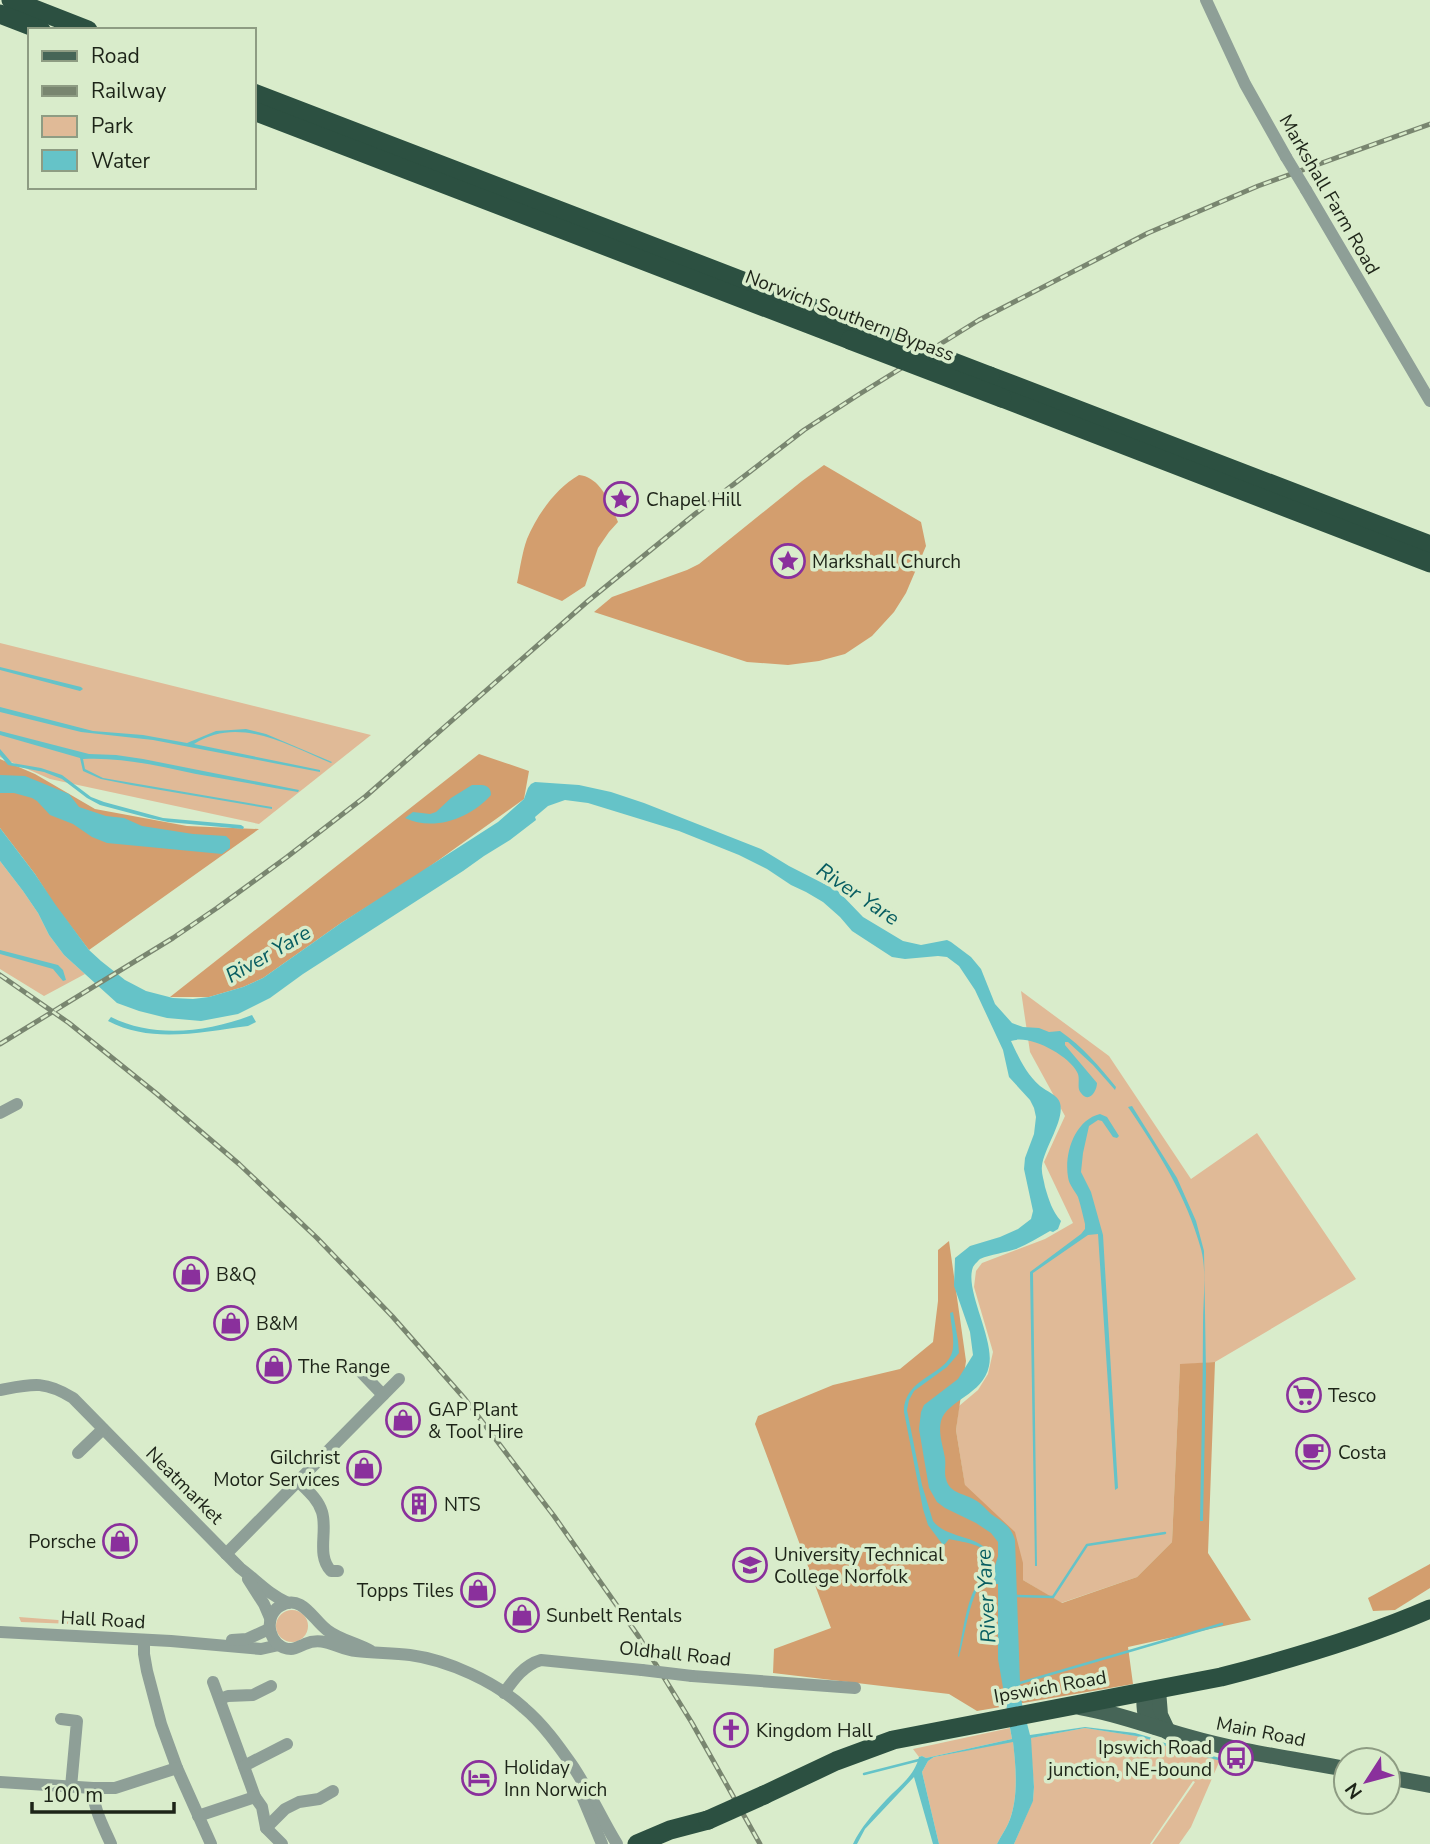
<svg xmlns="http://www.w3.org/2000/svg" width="1430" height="1844" font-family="'Nunito Sans',sans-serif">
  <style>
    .green { fill: #e0ba97 }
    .forest { fill: #d39e6e }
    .water { fill: #65c3c8 }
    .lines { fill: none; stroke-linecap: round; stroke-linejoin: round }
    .stream { stroke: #65c3c8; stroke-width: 2.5 }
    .minor { stroke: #8e9f97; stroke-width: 12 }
    .major { stroke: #466557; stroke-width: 16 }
    .highway { stroke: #2c5041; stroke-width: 19 }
    .rail-casing { stroke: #798670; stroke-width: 5 }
    .rail { stroke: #d9eccb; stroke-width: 2.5; stroke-dasharray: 8; stroke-linecap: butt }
    .minor-bridge { stroke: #8e9f97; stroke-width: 12 }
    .highway-bridge { stroke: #2c5041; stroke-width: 19 }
    .labels { text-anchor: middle; stroke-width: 7; stroke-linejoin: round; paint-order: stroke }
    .street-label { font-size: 19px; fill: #1d2418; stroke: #d9eccb }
    .poi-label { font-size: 19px; fill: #1d2418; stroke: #d9eccb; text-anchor: start }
    .water-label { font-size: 21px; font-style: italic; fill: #075d61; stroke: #d9eccb }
  </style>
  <rect width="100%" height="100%" fill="#d9eccb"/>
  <g class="green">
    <polygon points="0,643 371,735 259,824 50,779 0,757"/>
    <polygon points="0,861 23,891 38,913 49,935 64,955 85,974 44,996 0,969"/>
    <polygon points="1021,991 1109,1056 1191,1179 1257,1133 1356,1279 1215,1362 1180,1365 1172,1542 1137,1577 1061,1603 1023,1580 965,1486 956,1430 959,1406 978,1390 988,1374 993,1352 974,1287 976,1271 982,1263 1045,1239 1073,1223 1044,1162 1065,1116 1030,1052"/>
    <circle cx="292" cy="1626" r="16"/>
    <polygon points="19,1617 71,1621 73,1624 21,1622"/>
    <polygon points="1010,1728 1012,1739 926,1758 922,1756 919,1757 913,1749"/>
    <polygon points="1085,1728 1137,1736 1220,1760 1191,1827 1179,1844 1152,1844 1195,1782 1193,1781 1150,1844 1014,1844 1033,1800 1034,1787 1030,1738"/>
    <path d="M1013 1741C1016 1767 1019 1800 1008 1824 1005 1831 1000 1837 997 1844H939L922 1772 928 1761 934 1757Z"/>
  </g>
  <g class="forest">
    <polygon points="824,465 921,522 926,546 906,593 894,612 872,636 845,654 819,661 788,665 747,662 594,612 612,597 687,570 699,564 802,481"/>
    <path d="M579 475C601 477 611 505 618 522L609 532 598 548 585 586 562 601 517 583C520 569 522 553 527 539 537 515 556 488 579 475Z"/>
    <polygon points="479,754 529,771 524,799 415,877 341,923 263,978 243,987 209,997 170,997"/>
    <polygon points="0,759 35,774 95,809 187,826 259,829 89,950 54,904 35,874 0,828"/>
    <polygon points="949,1241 966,1361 956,1430 965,1485 1015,1532 1023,1563 1023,1580 1062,1603 1137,1577 1172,1542 1180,1364 1215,1362 1208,1553 1251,1620 1128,1647 1133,1684 977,1711 949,1694 773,1673 774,1649 831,1628 755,1424 758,1416 833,1385 900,1369 933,1342 938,1301 938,1250"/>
    <polygon points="1430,1564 1430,1588 1395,1610 1373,1611 1368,1598"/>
  </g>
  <g class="water">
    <polygon points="0,667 81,687 83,689 80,691 0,670"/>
    <path d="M0 707 93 731 143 735 187 743 216 731 246 729 266 734 332 762 331 763C287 745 239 715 194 744L320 770V772L153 740 81 732 0 712Z"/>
    <path d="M0 731 89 754 116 755 143 759 299 790 298 792C264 786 230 780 196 774 159 766 122 757 83 759L85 769 103 778 272 807V809L131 785 101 779 83 771 80 758 0 735Z"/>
    <polygon points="0,749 12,763 41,768 62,775 91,797 104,802 163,818 241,825 244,827 243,829 168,822 149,818 100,805 87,798 62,779 44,772 8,765 0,755"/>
    <polygon points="0,775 25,776 69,794 79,807 106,816 124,818 142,826 193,834 226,836 230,840 230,848 222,854 107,843 92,837 73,824 50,815 37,801 32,798 14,793 0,793"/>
    <path d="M535 782 579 785 611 792 644 803 761 849 789 866 838 891 863 917 903 941 921 945 947 940 951 942 971 957 981 969 995 1004 1012 1023 1023 1027 1039 1028 1049 1032 1060 1031C1082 1046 1100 1067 1116 1087L1115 1090 1093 1065 1068 1042H1065V1045L1097 1083C1097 1091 1089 1104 1081 1093 1076 1088 1081 1078 1077 1072 1068 1055 1029 1034 1011 1041 1019 1058 1026 1074 1040 1086 1046 1091 1058 1095 1060 1103 1065 1120 1044 1148 1042 1166 1041 1173 1044 1180 1045 1187 1049 1200 1052 1211 1061 1221L1058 1229 1053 1232 1050 1231C1039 1237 1028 1244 1016 1249 1005 1253 991 1254 980 1259 978 1261 974 1265 973 1267 964 1290 995 1339 989 1366 983 1395 947 1400 941 1421 938 1433 943 1446 945 1458 946 1465 944 1473 946 1479 950 1494 964 1493 975 1500 981 1503 986 1509 991 1514 1003 1522 1011 1526 1015 1540L1020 1683 1022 1704 1030 1735 1085 1727 1135 1733 1156 1739 1155 1741 1136 1736 1085 1728 1031 1738 1034 1787 1033 1801 1014 1844H997C1000 1837 1005 1831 1008 1824 1019 1800 1016 1767 1013 1742L934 1757 928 1761 922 1772 939 1844H933L914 1777 865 1829 857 1844H853C861 1827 873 1814 886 1800 899 1786 914 1777 919 1757L922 1756 926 1758 1012 1739 998 1659V1584H993L995 1580 992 1576 998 1556V1542L991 1533 976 1523 945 1508 937 1502 929 1488 919 1429 921 1412 924 1405 958 1379 973 1355 970 1332 954 1286 955 1258 970 1246 1000 1237 1018 1229 1031 1219 1033 1211 1024 1169 1025 1158 1034 1134 1036 1117 1034 1108 1030 1100 1009 1077 1003 1050 975 990 959 966 947 957 938 956 905 959 892 957 852 931 840 917 823 902 806 892 791 885 767 869 739 855 679 831 588 803 565 800 548 806 535 817 536 820 510 840 484 856 463 871 303 974 270 998 238 1014 201 1021 167 1018 139 1011 117 1003 64 955 49 935 38 913 23 891 0 861V828L35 874 55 904 89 950 101 961 125 980 146 991 173 998 193 999 209 997 243 987 263 978 341 923 498 822 524 799 528 788 531 784Z"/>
    <path d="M472 785C481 785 491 783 491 795 471 818 434 832 405 818L413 812 430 814 436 812 451 798Z"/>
    <polygon points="0,950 58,965 63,970 66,980 63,981 53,969 0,954"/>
    <path d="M252 1015 256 1022 248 1026C201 1032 152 1044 108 1021L111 1017C155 1039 208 1032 252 1015Z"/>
    <path d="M1132 1106 1177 1178 1196 1221 1204 1251 1206 1373 1203 1521H1200C1201 1455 1203 1389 1203 1324 1203 1300 1207 1272 1201 1249 1186 1195 1159 1153 1128 1107Z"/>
    <path d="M1100 1114 1107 1117 1119 1136 1117 1138 1113 1137 1102 1121 1098 1120 1089 1126 1083 1153 1081 1172 1091 1192 1103 1235 1118 1488 1115 1490 1098 1234 1088 1235 1033 1273 1037 1566H1035L1030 1272 1081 1234 1085 1229V1224C1083 1216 1081 1206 1078 1197 1075 1191 1069 1185 1068 1177 1064 1153 1075 1120 1100 1114Z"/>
    <path d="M953 1312 958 1341 959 1353 947 1367 914 1391 909 1400 907 1410 922 1485 933 1521C948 1540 980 1534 992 1556 993 1569 985 1575 979 1586 968 1607 965 1634 959 1657L958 1656C963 1633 965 1607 976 1586 980 1577 991 1566 988 1556 984 1543 960 1542 949 1539L945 1544 943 1545 928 1525 923 1509 904 1412C904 1375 951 1376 953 1347 954 1336 951 1324 950 1313Z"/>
  </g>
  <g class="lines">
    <g class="stream">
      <polyline points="1017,1596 1053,1597 1087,1545 1165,1533"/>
      <polyline points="1020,1683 1222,1624"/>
      <polyline points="1160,1743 1226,1761"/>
      <polyline points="864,1774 919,1760"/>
    </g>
    <g class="minor">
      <polyline points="1206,0 1245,84 1286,157"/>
      <polyline points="1306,190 1430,401"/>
      <polyline points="0,1113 17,1104"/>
      <polyline points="361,1372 383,1395"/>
      <path d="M0 1390C32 1384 44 1380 73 1398L240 1568C256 1580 269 1595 288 1603"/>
      <polyline points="78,1453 103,1429"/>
      <path d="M298 1481C307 1490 318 1499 322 1512 328 1531 316 1555 331 1571H338"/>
      <polyline points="226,1554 399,1379"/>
      <polyline points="248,1579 264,1604 270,1618"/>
      <polyline points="0,1632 171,1641 261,1649 279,1645"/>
      <polyline points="144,1640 144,1654 147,1671 161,1724 177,1768 211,1844"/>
      <polyline points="232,1640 247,1639 269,1629"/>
      <path d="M371 1651C357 1643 340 1640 327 1630 313 1620 302 1593 280 1606 262 1617 269 1649 291 1649 296 1649 300 1646 305 1644 324 1635 338 1650 356 1651 374 1653 392 1653 410 1655 448 1660 496 1682 524 1708 543 1724 558 1745 572 1765 589 1790 601 1818 617 1844"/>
      <polyline points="692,1676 855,1688"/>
      <polyline points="213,1682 250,1783 255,1797 262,1807 266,1828 282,1844"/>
      <path d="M504 1693C514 1679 524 1665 541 1660L642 1670"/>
      <polyline points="220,1699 228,1696 253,1695 271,1686"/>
      <polyline points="61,1719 77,1721 71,1787"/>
      <polyline points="244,1766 287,1744"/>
      <polyline points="0,1782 93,1788 115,1788 177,1768"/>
      <path d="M93 1788C93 1808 103 1826 111 1844"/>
      <polyline points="582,1796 602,1844"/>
      <polyline points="198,1816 255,1797"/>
      <polyline points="266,1828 285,1809 299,1802 319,1799 333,1791"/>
    </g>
    <g class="major">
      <polyline points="1158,1690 1160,1715 1168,1732"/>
      <path d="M1144 1692C1145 1707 1142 1719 1156 1727"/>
      <path d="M1080 1707C1117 1713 1152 1727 1188 1737 1240 1752 1293 1759 1346 1769"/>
      <polyline points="1388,1777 1430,1785"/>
    </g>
    <g class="highway">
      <polyline points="11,0 88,30"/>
      <polyline points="0,14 41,30"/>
      <polyline points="254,93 834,316"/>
      <polyline points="254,111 850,340"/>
      <polyline points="990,376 1430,545"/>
      <polyline points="1002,398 1430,563"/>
      <path d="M764 1795 836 1761 893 1740 1221 1677C1291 1659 1363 1638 1430 1609"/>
      <polyline points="637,1844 670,1830 708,1820"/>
    </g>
    <g class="rail-casing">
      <g id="rail">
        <polyline points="0,975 69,1023 157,1094 239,1164 317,1238 392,1316 465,1399 554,1516 639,1637 692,1723 760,1844"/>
        <polyline points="0,1044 173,938 217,908 287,857 366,796 588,601 695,514 804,430 858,395 979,320 1148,233 1258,186 1430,124"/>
      </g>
    </g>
    <use href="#rail" class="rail"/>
    <g class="minor-bridge">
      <polyline points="1286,157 1306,190"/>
      <polyline points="642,1670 692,1676"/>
    </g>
    <g class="highway-bridge">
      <polyline points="834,316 990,376"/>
      <polyline points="850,340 1002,398"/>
      <polyline points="708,1820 764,1795"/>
    </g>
  </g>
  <defs>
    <g id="sight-ring" transform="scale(1.75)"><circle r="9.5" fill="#d9eccb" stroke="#8a309c" stroke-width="1.5"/><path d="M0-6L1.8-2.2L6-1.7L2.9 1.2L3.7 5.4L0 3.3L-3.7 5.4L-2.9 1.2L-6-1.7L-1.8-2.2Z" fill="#8a309c"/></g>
    <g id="shop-ring" transform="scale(1.75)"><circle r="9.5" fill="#d9eccb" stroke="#8a309c" stroke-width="1.5"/><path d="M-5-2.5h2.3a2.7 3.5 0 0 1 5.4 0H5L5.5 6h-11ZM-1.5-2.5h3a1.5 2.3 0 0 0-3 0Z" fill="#8a309c"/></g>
    <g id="supermarket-ring" transform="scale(1.75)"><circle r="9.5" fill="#d9eccb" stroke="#8a309c" stroke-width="1.5"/><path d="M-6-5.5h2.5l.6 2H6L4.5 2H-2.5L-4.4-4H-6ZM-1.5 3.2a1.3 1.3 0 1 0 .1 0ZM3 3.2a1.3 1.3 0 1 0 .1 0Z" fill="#8a309c"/></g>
    <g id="cafe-ring" transform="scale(1.75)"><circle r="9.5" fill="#d9eccb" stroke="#8a309c" stroke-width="1.5"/><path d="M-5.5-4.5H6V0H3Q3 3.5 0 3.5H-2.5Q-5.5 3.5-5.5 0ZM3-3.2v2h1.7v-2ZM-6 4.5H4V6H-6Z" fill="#8a309c"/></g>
    <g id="building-ring" transform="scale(1.75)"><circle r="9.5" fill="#d9eccb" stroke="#8a309c" stroke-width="1.5"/><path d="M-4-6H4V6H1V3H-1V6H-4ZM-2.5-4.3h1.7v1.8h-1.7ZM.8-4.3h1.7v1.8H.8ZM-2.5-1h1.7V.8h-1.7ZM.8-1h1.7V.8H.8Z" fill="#8a309c"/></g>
    <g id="school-ring" transform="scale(1.75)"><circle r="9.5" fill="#d9eccb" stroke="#8a309c" stroke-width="1.5"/><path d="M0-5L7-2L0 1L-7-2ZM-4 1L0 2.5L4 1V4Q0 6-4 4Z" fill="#8a309c"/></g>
    <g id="church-ring" transform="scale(1.75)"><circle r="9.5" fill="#d9eccb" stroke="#8a309c" stroke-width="1.5"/><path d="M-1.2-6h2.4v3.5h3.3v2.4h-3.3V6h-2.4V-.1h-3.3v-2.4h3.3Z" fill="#8a309c"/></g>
    <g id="bus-ring" transform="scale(1.75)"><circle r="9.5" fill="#d9eccb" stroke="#8a309c" stroke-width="1.5"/><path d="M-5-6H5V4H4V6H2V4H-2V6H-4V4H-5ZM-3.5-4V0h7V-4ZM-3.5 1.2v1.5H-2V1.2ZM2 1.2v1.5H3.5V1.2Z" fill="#8a309c"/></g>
    <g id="hotel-ring" transform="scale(1.75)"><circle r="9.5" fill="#d9eccb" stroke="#8a309c" stroke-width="1.5"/><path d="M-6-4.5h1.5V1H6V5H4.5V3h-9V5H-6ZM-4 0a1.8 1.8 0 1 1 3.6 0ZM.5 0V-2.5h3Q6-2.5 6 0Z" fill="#8a309c"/></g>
  </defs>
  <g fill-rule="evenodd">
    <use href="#sight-ring" x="621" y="499"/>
    <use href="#sight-ring" x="788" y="561"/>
    <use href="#shop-ring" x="191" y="1274"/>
    <use href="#shop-ring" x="231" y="1323"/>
    <use href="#shop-ring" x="274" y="1366"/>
    <use href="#supermarket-ring" x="1304" y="1395"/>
    <use href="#shop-ring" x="403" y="1420"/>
    <use href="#cafe-ring" x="1313" y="1452"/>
    <use href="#shop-ring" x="364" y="1468"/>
    <use href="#building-ring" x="419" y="1504"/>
    <use href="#shop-ring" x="120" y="1541"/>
    <use href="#school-ring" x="750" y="1565"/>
    <use href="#shop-ring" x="478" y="1590"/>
    <use href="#shop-ring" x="522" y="1615"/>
    <use href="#church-ring" x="731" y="1730"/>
    <use href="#bus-ring" x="1236" y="1758"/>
    <use href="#hotel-ring" x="479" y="1778"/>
  </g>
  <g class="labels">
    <g class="street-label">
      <text transform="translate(1330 194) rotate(60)" y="7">Markshall Farm Road</text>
      <text transform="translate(850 315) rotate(21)" y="7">Norwich Southern Bypass</text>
      <text transform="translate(185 1485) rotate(45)" y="7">Neatmarket</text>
      <text transform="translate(103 1619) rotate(3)" y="7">Hall Road</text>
      <text transform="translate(675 1653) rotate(6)" y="7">Oldhall Road</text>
      <text transform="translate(1050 1686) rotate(-10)" y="7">Ipswich Road</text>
      <text transform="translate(1261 1731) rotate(11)" y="7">Main Road</text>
    </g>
    <g class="poi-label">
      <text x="646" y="506">Chapel Hill</text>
      <text x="812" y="568">Markshall Church</text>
      <text x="216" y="1281">B&amp;Q</text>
      <text x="256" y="1330">B&amp;M</text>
      <text x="298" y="1373">The Range</text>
      <text x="1328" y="1402">Tesco</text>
      <text x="428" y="1416">GAP Plant<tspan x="428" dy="22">&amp; Tool Hire</tspan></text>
      <text x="1338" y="1459">Costa</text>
      <text x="340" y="1464" text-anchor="end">Gilchrist<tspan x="340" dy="22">Motor Services</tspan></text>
      <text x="444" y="1511">NTS</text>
      <text x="96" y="1548" text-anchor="end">Porsche</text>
      <text x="774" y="1561">University Technical<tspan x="774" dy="22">College Norfolk</tspan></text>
      <text x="454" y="1597" text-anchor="end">Topps Tiles</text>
      <text x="546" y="1622">Sunbelt Rentals</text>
      <text x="756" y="1737">Kingdom Hall</text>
      <text x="1212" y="1754" text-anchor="end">Ipswich Road<tspan x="1212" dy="22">junction, NE-bound</tspan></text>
      <text x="504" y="1774">Holiday<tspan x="504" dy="22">Inn Norwich</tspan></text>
    </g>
    <g class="water-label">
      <text transform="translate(858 894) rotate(34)" y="7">River Yare</text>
      <text transform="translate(268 954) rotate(-30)" y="7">River Yare</text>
      <text transform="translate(986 1596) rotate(-93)" y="7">River Yare</text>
    </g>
  </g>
  <rect x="28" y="28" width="228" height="161" fill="#d9eccb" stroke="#8e9c83" stroke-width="2"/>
  <rect x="42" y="51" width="35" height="10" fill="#466557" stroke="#8e9c83" stroke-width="2"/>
  <text x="91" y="63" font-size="21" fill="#1d2418">Road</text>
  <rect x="42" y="86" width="35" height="10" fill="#798670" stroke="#8e9c83" stroke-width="2"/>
  <text x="91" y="98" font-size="21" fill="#1d2418">Railway</text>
  <rect x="42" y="116" width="35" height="21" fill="#e0ba97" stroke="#8e9c83" stroke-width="2"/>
  <text x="91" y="133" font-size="21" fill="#1d2418">Park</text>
  <rect x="42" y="150" width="35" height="21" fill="#65c3c8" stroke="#8e9c83" stroke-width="2"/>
  <text x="91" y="168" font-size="21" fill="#1d2418">Water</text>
  <g transform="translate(1367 1781) rotate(234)"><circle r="33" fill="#d9eccb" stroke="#8e9c83" stroke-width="2"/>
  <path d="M0-5L12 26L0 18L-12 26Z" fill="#8a309c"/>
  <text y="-10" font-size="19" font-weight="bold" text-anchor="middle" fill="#1d2418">N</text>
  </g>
  <path d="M32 1802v10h142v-10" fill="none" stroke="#1d2418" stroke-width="3.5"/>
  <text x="42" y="1802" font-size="21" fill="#1d2418" stroke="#d9eccb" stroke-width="5" paint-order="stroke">100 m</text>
</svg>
